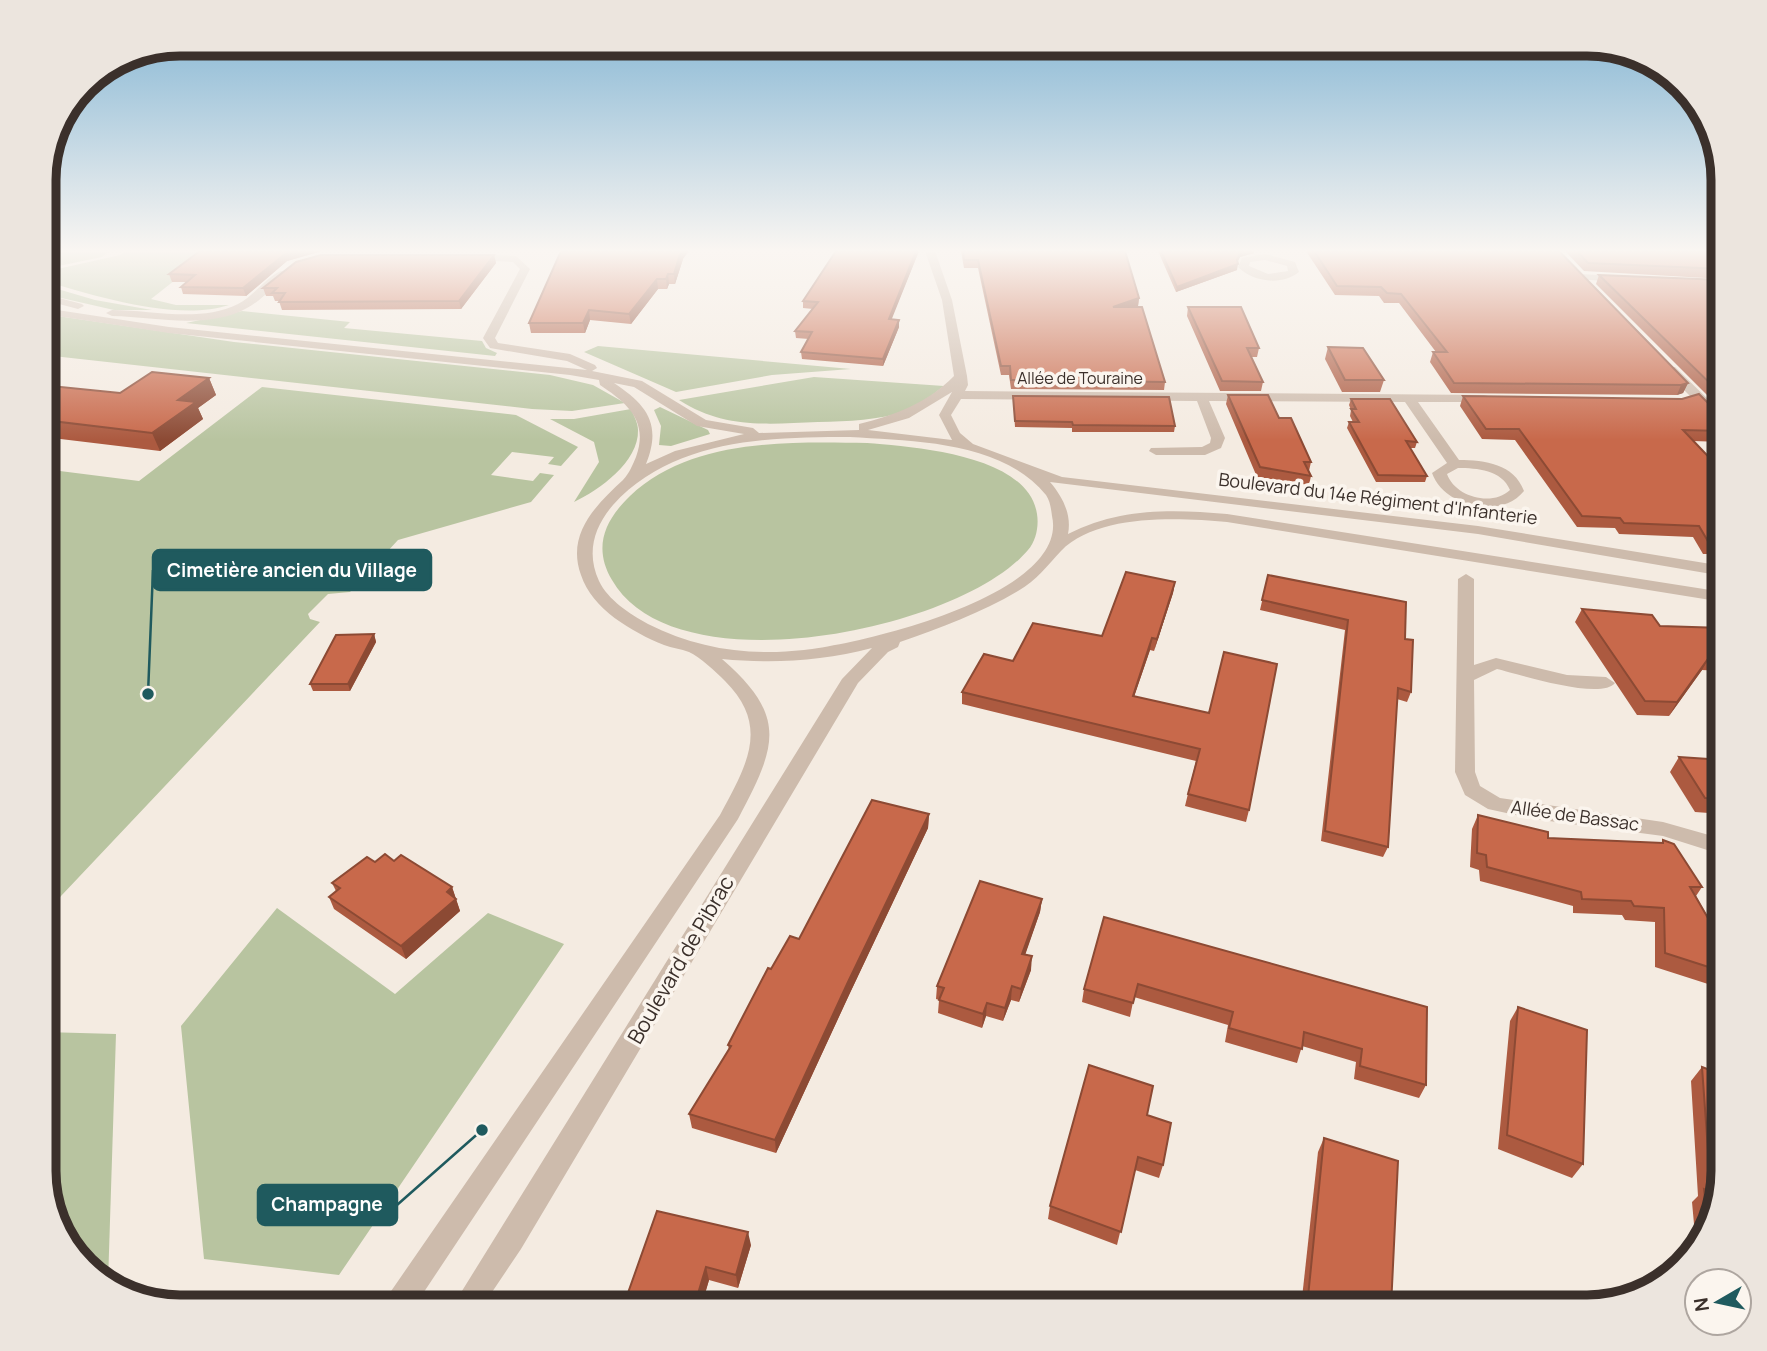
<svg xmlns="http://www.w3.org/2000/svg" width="1767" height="1351" font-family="Manrope,sans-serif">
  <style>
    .green { fill: #b8c4a0 }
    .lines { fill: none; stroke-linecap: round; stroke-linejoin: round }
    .minor { fill: #cdbbac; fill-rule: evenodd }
    .wall { fill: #ac5a40 }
    .shaded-wall { fill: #8c4a34 }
    .building { fill: #c8694b; stroke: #8c4a34; stroke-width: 2 }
    .labels { text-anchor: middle; stroke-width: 7; stroke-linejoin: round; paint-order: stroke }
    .far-street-label { font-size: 16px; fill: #3b302b; stroke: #fbf5ee }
    .street-label { font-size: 18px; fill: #3b302b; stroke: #fbf5ee }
    .near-street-label { font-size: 21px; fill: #3b302b; stroke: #fbf5ee }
    .rim { fill: none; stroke: #3b302b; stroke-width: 9 }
    .leader { fill: none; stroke: #1f5a5e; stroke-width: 2.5 }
    .callout-dot { fill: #1f5a5e; stroke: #fbf5ee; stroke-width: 2.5 }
    .callout { fill: #1f5a5e; stroke: #1f5a5e; stroke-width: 2.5 }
    .callout-label { font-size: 19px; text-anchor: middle; font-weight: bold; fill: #fff }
  </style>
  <rect width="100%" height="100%" fill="#f4ebe1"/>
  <g class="green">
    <polygon points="44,251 110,251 102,257 44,269"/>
    <path d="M125 251H212L151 299 176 305H229C177 322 96 296 44 281V272L120 255Z"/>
    <polygon points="44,285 95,300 152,310 114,310 44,294"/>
    <polygon points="242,311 350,322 344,328 482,341 486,348 497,353 495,356 186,323"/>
    <polygon points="44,314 234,342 550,375 593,385 625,403 572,411 532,409 44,355"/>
    <polygon points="598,346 851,369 772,375 676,392 584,352"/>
    <path d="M814 377 944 386C933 394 921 405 908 410 878 421 849 421 818 422 767 424 724 429 679 400Z"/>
    <polygon points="262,387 516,415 578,447 561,466 548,464 554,457 512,452 491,475 533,481 540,473 554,475 531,502 398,540 350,592 328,594 308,614 310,619 320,622 44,914 44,469 139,481"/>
    <polygon points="660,407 708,430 710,434 671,446 659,445 661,426 654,410"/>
    <path d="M631 409C634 416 638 423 638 430 639 462 599 490 574 502L599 462 594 442 550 419H574Z"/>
    <path d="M867 443C913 447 1028 454 1037 514 1039 526 1036 541 1028 550 961 630 675 690 612 580 593 548 604 521 630 496 691 438 789 442 867 443Z"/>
    <polygon points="277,908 395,994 488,913 564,944 339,1275 204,1259 181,1026"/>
    <polygon points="44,1032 116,1034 108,1283 97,1279 58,1232 44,1180"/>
  </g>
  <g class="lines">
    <g class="minor">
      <path d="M925 251H935L952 300 967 376 968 385 965 391 1484 395 1488 396V402H1418L1459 460C1485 460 1514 464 1524 491 1501 520 1444 507 1432 473L1447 463 1405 402 1209 401 1225 438 1221 448 1205 455H1156L1149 451 1151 448 1202 447 1210 443 1211 438 1197 401 961 399 951 415 960 433 973 444 1062 477 1478 526 1723 566V576L1478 534 1050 482C1062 496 1072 514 1068 534 1119 508 1171 509 1227 514L1723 592V602L1227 522C1180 518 1098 513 1061 551 1047 566 1037 580 1018 591 981 613 940 628 900 642L898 647 888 652 858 683 521 1249 482 1307H452L842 679 872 648C822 661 773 664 722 659 790 718 775 748 738 819L414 1307H383L387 1297 720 815C746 766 771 727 725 681 715 671 700 657 689 652 681 649 672 648 664 645 632 632 592 609 581 575 566 534 596 505 623 480 629 474 633 464 636 457 649 421 627 403 600 385L599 380 570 375 169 333 44 314V308L169 327 587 370 567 361 490 348 483 338 520 269 513 262 472 260 467 257 472 254 516 256 530 269 495 338 498 343 570 354 595 365 597 368 592 371 642 381 706 420 753 428 759 433 859 430V424C896 415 927 403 954 376L942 300ZM614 383 634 387 697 426 744 434 675 451 646 464C662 424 647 405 614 383ZM952 392 939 415 952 440 868 430 909 418ZM850 437C914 441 1002 441 1046 495 1050 501 1051 508 1052 516 1070 595 861 644 804 650 749 656 697 649 648 624 630 614 608 600 599 581 586 553 594 527 613 505 673 439 768 437 850 437ZM1458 468C1477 468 1502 470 1510 490 1492 507 1455 497 1447 474Z"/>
      <path d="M1265 254 1295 262 1299 272C1282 286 1253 282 1238 267L1242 258ZM1265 260 1287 266 1288 271 1268 274 1249 266 1250 262Z"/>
      <path d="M281 271 285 272V276C273 287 262 300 247 308 207 330 156 317 112 316L106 313 112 310C152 310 200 323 238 304 254 296 265 278 281 271Z"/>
      <polygon points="1579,274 1621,276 1626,279 1621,282 1575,279 1575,275"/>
      <polygon points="44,294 82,304 84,306 78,309 44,300"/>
      <polygon points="1667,367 1675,367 1723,414 1723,425 1718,424 1667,373"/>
      <path d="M1466 574 1474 579V665L1496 658 1567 675 1606 677 1615 683C1601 701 1518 674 1497 669L1474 680 1475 772 1480 786 1500 798 1663 822 1723 839V855L1663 836 1534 819 1488 809 1465 795 1455 772 1458 579Z"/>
    </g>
  </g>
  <g class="wall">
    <polygon points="200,251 504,251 322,251 287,261 246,296 183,294 181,287 186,282 172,282 169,274"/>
    <polygon points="836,251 919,251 891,319 899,327 883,366 802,359 801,352 809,339 796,338 795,331 813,309 803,308 803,301"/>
    <polygon points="961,251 1125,251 1139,298 1138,306 1135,307 1165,382 1164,390 1011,389 1009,375 1001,375 978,268 964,268"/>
    <polygon points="1158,251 1254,251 1254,253 1240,257 1237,262 1237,270 1176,292"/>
    <polygon points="1306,251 1559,251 1688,383 1683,393 1677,395 1451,393 1430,362 1433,352 1436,352 1399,303 1384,303 1379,296 1335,295"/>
    <polygon points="1565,251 1723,251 1723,279 1584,271"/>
    <polygon points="494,255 496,263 461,309 282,310 279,301 275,301 273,296 266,296 263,288"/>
    <polygon points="683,259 675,284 669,284 667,289 658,289 631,324 590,320 585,333 531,333 529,323"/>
    <polygon points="1599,275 1723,280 1723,411 1596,284"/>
    <polygon points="1188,307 1259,348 1257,357 1251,357 1263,382 1261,391 1220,391 1187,316"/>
    <polygon points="1328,347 1384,380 1380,392 1342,392 1325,359"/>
    <polygon points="209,378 216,395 198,408 203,419 160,451 44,437 44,390 120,393"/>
    <polygon points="1228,395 1279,418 1311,462 1309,471 1311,476 1309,485 1257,477 1226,404"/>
    <polygon points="1013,396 1175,426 1174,432 1072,432 1072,428 1015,427"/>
    <polygon points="1463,396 1723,416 1723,442 1693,441 1723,472 1723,554 1703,554 1693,537 1619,534 1615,528 1577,527 1515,440 1482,439 1460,406"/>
    <polygon points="1351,399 1417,442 1415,448 1410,448 1427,476 1425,482 1376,482 1347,428 1349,422 1353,422 1350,416 1351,410 1349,405"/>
    <polygon points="1268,575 1405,639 1411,692 1407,702 1397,699 1388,847 1383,857 1321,841 1345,630 1260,610"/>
    <polygon points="1175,582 1173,593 1154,651 1150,650 1134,697 1209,713 1249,810 1246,822 1185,806 1196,761 962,704 962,692 1102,636"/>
    <polygon points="1582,609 1660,626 1723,628 1723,671 1702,670 1669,716 1637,715 1575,622"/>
    <polygon points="374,634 376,642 350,691 313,691 310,684"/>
    <polygon points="1679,757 1723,760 1723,814 1695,812 1670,772"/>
    <polygon points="929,814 928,828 849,995 776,1153 692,1128 689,1114 729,1050 728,1045 799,939"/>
    <polygon points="1478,815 1548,838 1662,843 1663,840 1702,887 1696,896 1723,944 1723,1025 1723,1024 1710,1019 1708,984 1655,967 1655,922 1625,920 1622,915 1573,913 1573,906 1480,881 1479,870 1470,867 1472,829"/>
    <polygon points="394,861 452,887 460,911 406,959 334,909 329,897 336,891 332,883 375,862"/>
    <polygon points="1042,899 1040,912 1025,954 1031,970 1019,1002 1011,1000 1003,1021 986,1016 982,1028 938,1013 939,1000 936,999 937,986"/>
    <polygon points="1104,917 1427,1007 1426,1085 1419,1098 1354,1079 1356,1062 1302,1046 1297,1063 1225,1042 1228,1025 1134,997 1130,1017 1082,1002 1084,989"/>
    <polygon points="1518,1007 1583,1164 1572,1178 1498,1149 1510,1021"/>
    <polygon points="1702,1067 1723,1172 1701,1237 1695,1235 1692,1202 1698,1196 1691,1081"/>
    <polygon points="1147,1115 1163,1165 1159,1178 1135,1170 1117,1245 1048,1219 1050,1206"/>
    <polygon points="1324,1138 1391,1307 1301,1307 1318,1152"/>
    <polygon points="751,1245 738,1288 709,1280 701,1307 623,1307"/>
  </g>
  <g class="shaded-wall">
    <polygon points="294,251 322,251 287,261 246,296 243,288 285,254"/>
    <polygon points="681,251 689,251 683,259 675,284 674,274"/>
    <polygon points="916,251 919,251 889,326 889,319"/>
    <polygon points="1241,251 1254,251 1254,253 1240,257 1236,265 1238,264 1237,270 1176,292 1177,287 1237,260"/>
    <polygon points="494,255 496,263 461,309 459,301"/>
    <polygon points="668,274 669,284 667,289 666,279"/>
    <polygon points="657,279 658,289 631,324 629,314"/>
    <polygon points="1139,298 1138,306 1112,315 1113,307"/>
    <polygon points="589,310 590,320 585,333 583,323"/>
    <polygon points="899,320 899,327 883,366 883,359"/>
    <polygon points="209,378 216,395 198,408 203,419 160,451 152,433 178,400"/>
    <polygon points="1688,383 1683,393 1677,395 1681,385"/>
    <polygon points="1175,582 1173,593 1154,651 1157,639"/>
    <polygon points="374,634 376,642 350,691 348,684"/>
    <polygon points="1152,638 1150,650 1130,708 1133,696"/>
    <polygon points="1710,656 1702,670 1669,716 1677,702"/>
    <polygon points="929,814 928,828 849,995 776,1153 775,1140 848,982"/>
    <polygon points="452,887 460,911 406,959 401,946 447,892"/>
    <polygon points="1042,899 1040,912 1021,967 1022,954"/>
    <polygon points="1032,956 1031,970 1019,1002 1021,989"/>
    <polygon points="1012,986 1011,1000 1003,1021 1005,1008"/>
    <polygon points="987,1003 986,1016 982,1028 983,1014"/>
    <polygon points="748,1232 751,1245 738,1288 736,1275"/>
    <polygon points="706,1267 709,1280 701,1307 694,1307"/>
  </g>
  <g class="building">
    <polygon points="200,251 294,251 285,254 243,288 181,287 195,275 169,274"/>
    <polygon points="561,251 681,251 674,274 668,274 666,279 657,279 629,314 589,310 583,323 529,323"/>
    <polygon points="836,251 916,251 889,319 899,320 883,359 801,352 812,332 795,331 818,302 803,301"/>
    <polygon points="963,251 1125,251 1139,298 1113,307 1142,307 1165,382 1011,380 1010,366 1001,366 978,260 964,260"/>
    <polygon points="1161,251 1241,251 1237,260 1238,264 1177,287"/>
    <polygon points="1314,251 1559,251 1688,383 1681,385 1454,383 1433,352 1447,352 1401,294 1387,293 1381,287 1337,286"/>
    <polygon points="1577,251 1723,251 1723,269 1588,263"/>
    <polygon points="321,255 494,255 459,301 279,302 285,293 272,293 277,288 263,288 296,262"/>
    <polygon points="1599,275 1723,280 1723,396"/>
    <polygon points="1188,307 1241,307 1259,348 1247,348 1263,382 1222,381"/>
    <polygon points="1328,347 1363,348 1384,380 1345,380"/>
    <polygon points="152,372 209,378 178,400 196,402 152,433 44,420 44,390 51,386 120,393"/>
    <polygon points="1699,394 1721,416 1723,416 1723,431 1683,430 1723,472 1723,543 1709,543 1699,526 1624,523 1620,518 1582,516 1519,429 1486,429 1463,396 1682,399"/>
    <polygon points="1228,395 1268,395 1279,418 1291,418 1311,462 1304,462 1311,476 1260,467"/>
    <polygon points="1013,396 1169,397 1175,426 1073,425 1072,422 1015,421"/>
    <polygon points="1351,399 1390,399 1417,442 1406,441 1427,476 1378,475 1349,422 1359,422 1351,409 1356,409"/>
    <polygon points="1126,572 1175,582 1157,639 1152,638 1133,696 1209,713 1224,652 1277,664 1249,810 1188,794 1200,749 962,692 984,654 1013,661 1033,623 1102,636"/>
    <polygon points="1268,575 1406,602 1405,639 1413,640 1411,692 1398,688 1388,847 1325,831 1348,620 1262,600"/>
    <polygon points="1582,609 1652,615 1660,626 1723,628 1723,657 1710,656 1677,702 1645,701"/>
    <polygon points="374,634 348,684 310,684 336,635"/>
    <polygon points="1679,757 1723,760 1723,799 1705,798"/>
    <polygon points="872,800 929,814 848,982 775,1140 689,1114 731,1046 728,1045 768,968 771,969 790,936 799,939"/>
    <polygon points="1478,815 1548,832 1548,838 1663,843 1663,840 1674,844 1702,887 1690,887 1723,944 1723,1006 1720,1005 1718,970 1665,953 1664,908 1634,906 1631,901 1582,899 1581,892 1487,867 1486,855 1477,853"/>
    <polygon points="385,854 394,861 401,855 452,887 447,892 456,899 401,946 329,897 340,888 332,883 367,857 375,862"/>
    <polygon points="980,881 1042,899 1022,954 1032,956 1021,989 1012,986 1005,1008 987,1003 983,1014 939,1000 944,988 937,986"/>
    <polygon points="1104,917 1427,1007 1426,1085 1360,1066 1362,1049 1304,1032 1302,1049 1229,1028 1233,1012 1138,984 1133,1003 1084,989"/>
    <polygon points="1518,1007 1587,1030 1583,1164 1507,1135"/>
    <polygon points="1089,1065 1153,1086 1147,1115 1171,1123 1163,1165 1138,1157 1121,1232 1050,1206"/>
    <polygon points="1702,1067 1723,1075 1723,1172 1707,1219 1704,1189 1711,1192"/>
    <polygon points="1324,1138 1398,1161 1391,1307 1338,1307 1308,1297"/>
    <polygon points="657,1211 748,1232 736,1275 706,1267 694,1307 623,1307"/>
  </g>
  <linearGradient id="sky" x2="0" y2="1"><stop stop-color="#7eb2d2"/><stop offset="0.57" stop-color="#faf6f2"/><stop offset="1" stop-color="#faf6f2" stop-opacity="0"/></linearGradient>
  <rect width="1767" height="440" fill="url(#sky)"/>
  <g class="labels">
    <g class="far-street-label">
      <text x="1080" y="384">Allée de Touraine</text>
    </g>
    <g class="street-label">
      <text transform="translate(1378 499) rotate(7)" y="6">Boulevard du 14e Régiment d'Infanterie</text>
      <text transform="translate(1575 816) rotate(8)" y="6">Allée de Bassac</text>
    </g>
    <g class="near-street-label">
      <text transform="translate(681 960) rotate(-60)" y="7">Boulevard de Pibrac</text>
    </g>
  </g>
  <path d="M0 0H1767V1351H0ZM180 56H1587A124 124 0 0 1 1711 180V1171A124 124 0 0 1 1587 1295H180A124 124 0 0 1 56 1171V180A124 124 0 0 1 180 56Z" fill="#ece5de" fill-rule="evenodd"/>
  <path class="rim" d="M180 56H1587A124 124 0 0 1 1711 180V1171A124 124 0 0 1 1587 1295H180A124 124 0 0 1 56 1171V180A124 124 0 0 1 180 56Z"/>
  <path class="leader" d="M148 694L153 570M482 1130L397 1205"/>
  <g class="callout-dot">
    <circle cx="148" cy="694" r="7"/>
    <circle cx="482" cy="1130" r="7"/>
  </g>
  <g class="callout">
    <rect x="153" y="550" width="278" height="40" rx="7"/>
    <rect x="258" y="1185" width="139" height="40" rx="7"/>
  </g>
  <g class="callout-label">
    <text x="292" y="577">Cimetière ancien du Village</text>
    <text x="327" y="1211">Champagne</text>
  </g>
  <g transform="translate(1718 1302) rotate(261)"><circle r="33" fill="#fbf5ee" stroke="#aea6a0" stroke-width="2"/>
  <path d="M0-5L12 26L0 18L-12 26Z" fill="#1f5a5e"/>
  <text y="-10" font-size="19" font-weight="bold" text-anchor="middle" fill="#3b302b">N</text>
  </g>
</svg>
